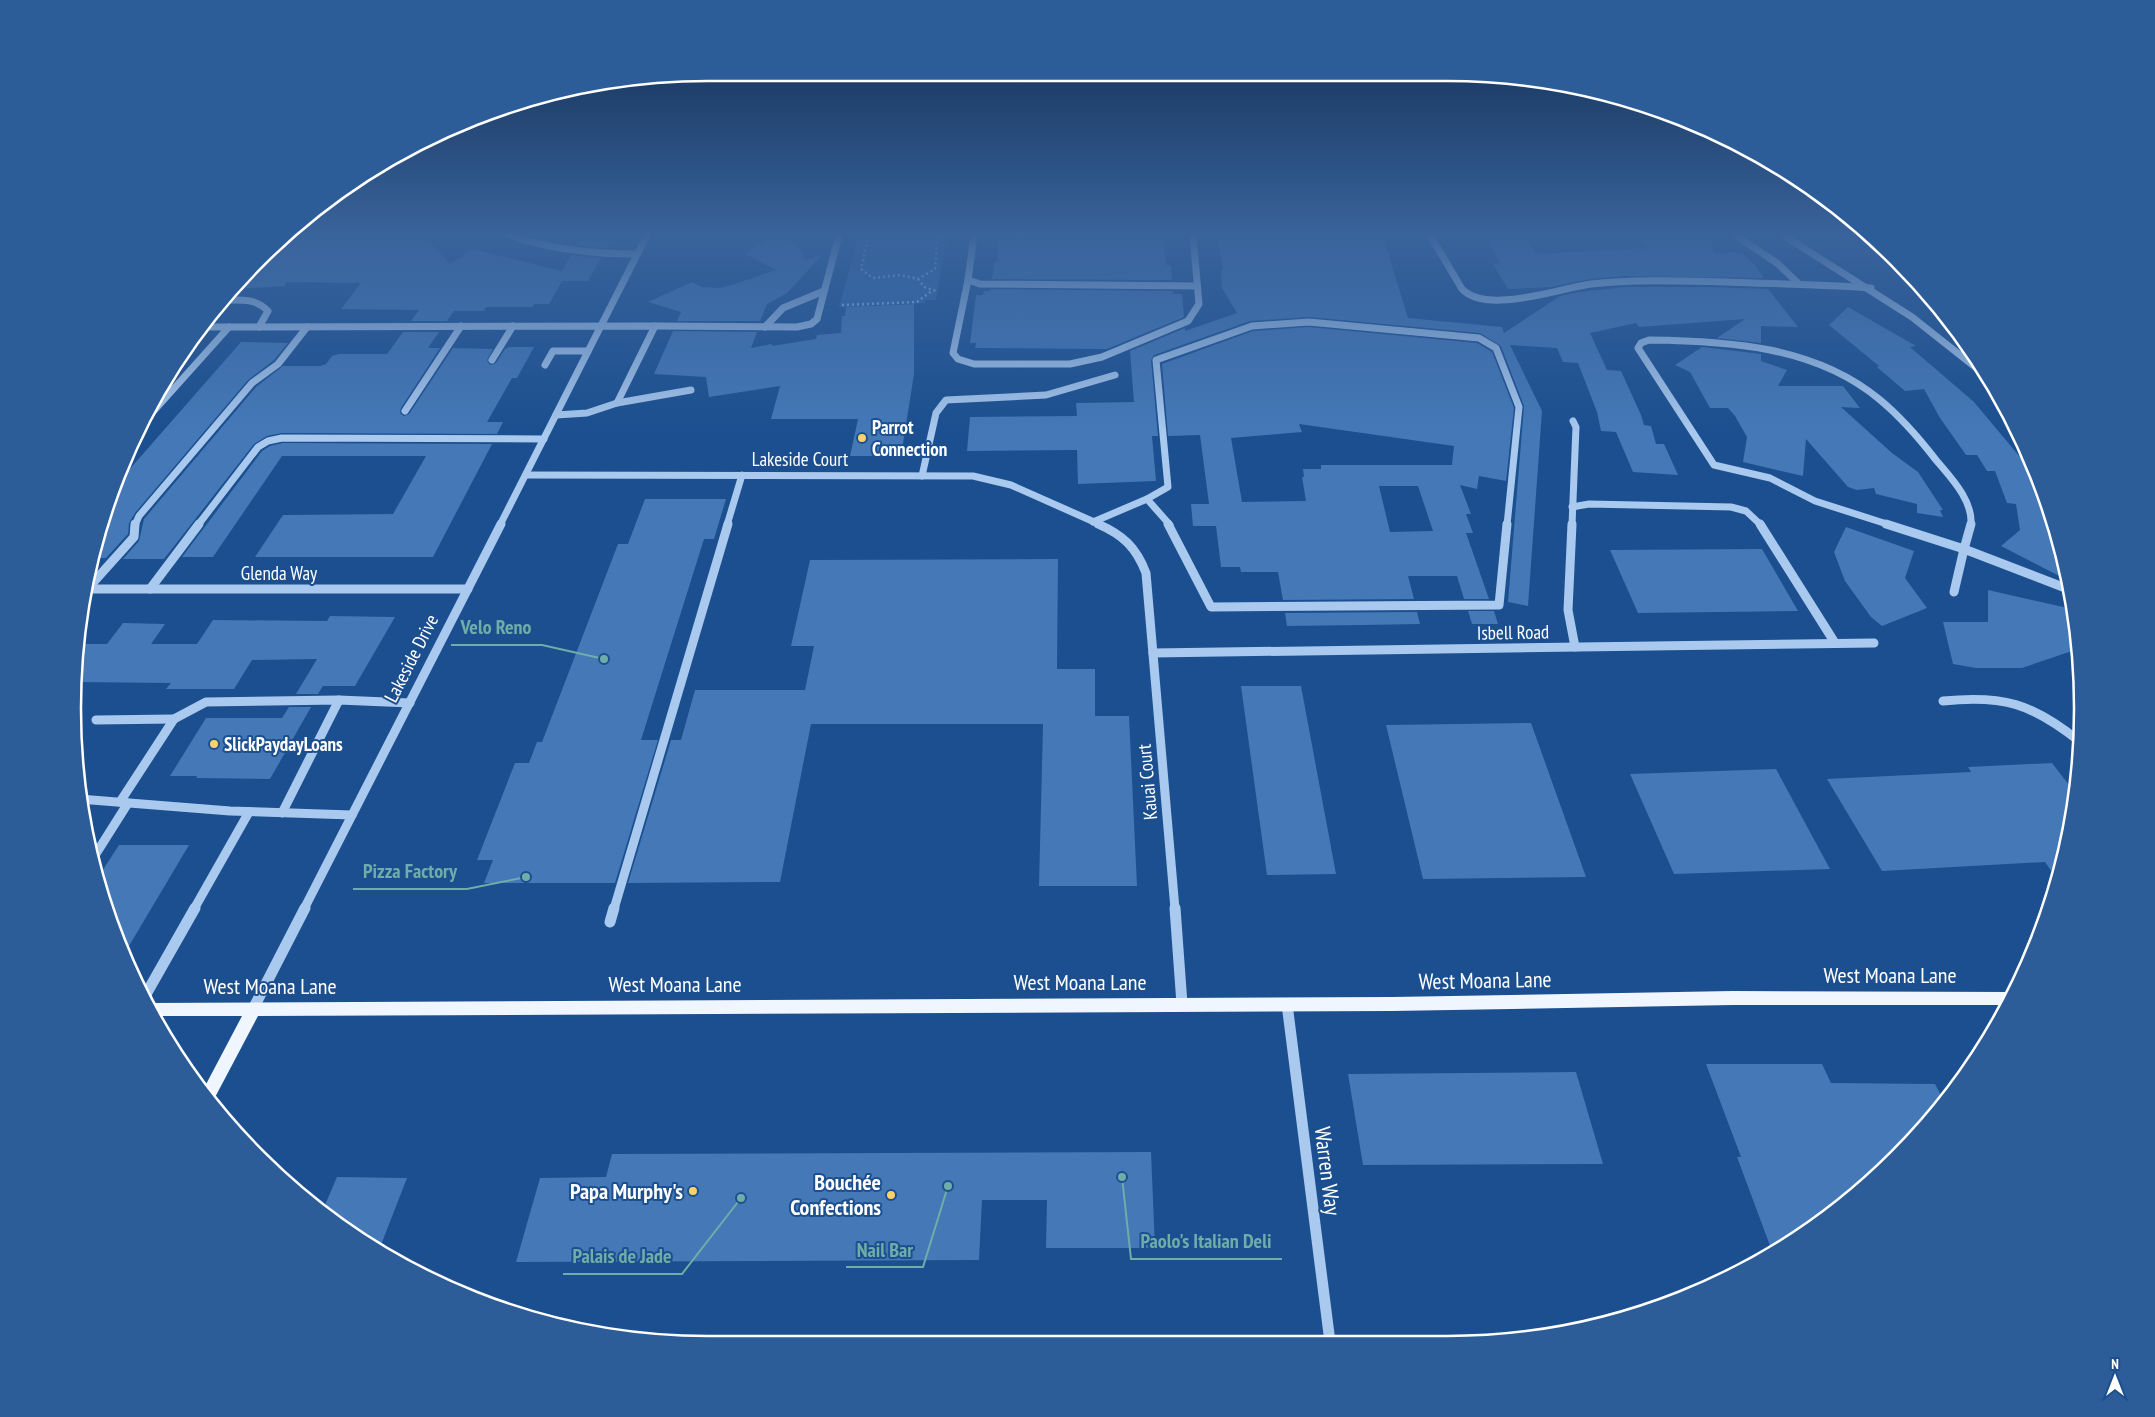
<svg xmlns="http://www.w3.org/2000/svg" width="2155" height="1417" font-family="'PT Sans Narrow',sans-serif">
  <style>
    .green { fill: #2e69ad }
    .building { fill: #4478b7; fill-rule: evenodd }
    .lines { fill: none; stroke-linecap: round; stroke-linejoin: round }
    .path { stroke: #a9c9ee; stroke-width: 2.5; stroke-dasharray: 2 3; stroke-linecap: butt }
    .minor-far2 { stroke: #a9c9ee; stroke-width: 7 }
    .minor-far1 { stroke: #a9c9ee; stroke-width: 9 }
    .minor { stroke: #a9c9ee; stroke-width: 11 }
    .major { fill: #f0f6ff; fill-rule: evenodd }
    .poi-dot { fill: #ffd166; stroke: #1b4f8f; stroke-width: 2 }
    .labels { text-anchor: middle; stroke-width: 4; stroke-linejoin: round; paint-order: stroke }
    .poi-label { font-size: 19px; font-weight: bold; fill: #fff; stroke: #1b4f8f; text-anchor: start }
    .street-label { font-size: 19px; fill: #fff; stroke: #1b4f8f }
    .near-street-label { font-size: 22px; fill: #fff; stroke: #1b4f8f }
    .near-poi-label { font-size: 22px; font-weight: bold; fill: #fff; stroke: #1b4f8f; text-anchor: end }
    .rim { fill: none; stroke: #fff; stroke-width: 2.5 }
    .leader { fill: none; stroke: #6fada8; stroke-width: 2 }
    .callout-dot { fill: #6fada8; stroke: #1b4f8f; stroke-width: 2 }
    .callout-label { font-size: 20px; text-anchor: middle; font-weight: bold; fill: #6fada8; stroke: #1b4f8f; stroke-width: 4; stroke-linejoin: round; paint-order: stroke }
  </style>
  <rect width="100%" height="100%" fill="#1b4f8f"/>
  <polygon class="green" points="859,235 947,235 936,300 925,300 924,303 839,307"/>
  <g class="building">
    <polygon points="285,235 423,235 450,264 472,249 562,271 571,255 601,258 588,281 562,281 549,304 534,304 532,307 486,307 484,311 454,311 447,321 411,321 419,310 341,309 361,283 287,282 284,286 234,289"/>
    <polygon points="582,235 614,235 606,248 577,245"/>
    <polygon points="772,235 778,235 792,242 803,252 805,260 823,254 787,293 767,304 760,321 677,321 681,312 648,302 692,282 702,287 720,288 732,285 776,270 745,254"/>
    <polygon points="1005,235 1163,235 1165,261 1166,265 1171,265 1172,280 992,279 994,263 997,263 999,236"/>
    <polygon points="1487,235 1523,235 1536,254 1647,248 1636,235 1712,235 1713,254 1741,252 1755,265 1764,278 1625,276 1590,279 1551,287 1508,289 1493,264 1500,263 1489,245 1492,245"/>
    <polygon points="1223,236 1383,237 1408,318 1502,327 1504,333 1560,296 1579,292 1625,287 1710,287 1768,289 1798,327 1761,326 1761,343 1717,338 1745,319 1639,327 1636,323 1590,333 1607,370 1621,371 1641,415 1644,425 1651,426 1656,444 1664,444 1678,475 1633,472 1616,432 1601,431 1597,412 1578,363 1563,362 1557,348 1510,345 1542,411 1528,606 1508,602 1524,406 1501,346 1480,333 1309,317 1250,321 1154,355 1151,360 1158,436 1152,436 1156,481 1078,484 1077,450 967,451 970,417 1077,416 1076,403 1134,402 1130,351 1185,328 1185,331 1237,313 1222,288 1221,270 1223,270 1218,239 1224,239"/>
    <polygon points="990,289 1173,291 1173,294 1182,294 1184,317 1107,349 975,348 976,343 970,343 976,295 983,295 984,291 990,291"/>
    <polygon points="914,304 914,374 901,456 850,456 858,419 771,419 780,386 709,397 706,377 654,374 673,331 757,332 751,348 772,344 772,346 816,339 817,335 841,333 842,316 845,316 846,307"/>
    <polygon points="1848,307 1916,346 1910,347 1974,402 2035,475 2061,544 2067,580 2001,546 2020,530 2016,504 2007,503 1995,471 1987,471 1977,455 1966,455 1940,418 1924,389 1905,391 1877,367 1879,366 1829,325"/>
    <path d="M1309 327 1477 343 1492 352 1514 408 1506 481 1479 476 1477 489 1460 485 1471 514H1466L1473 533H1466L1489 599H1464L1457 576H1408L1414 599 1283 600 1278 572H1241L1240 567H1221L1216 526H1193L1191 504H1209L1200 435 1168 436 1162 364 1253 331ZM1299 424 1454 446 1452 465H1321V469H1303L1304 477H1302L1306 501 1242 502 1231 438 1302 432ZM1379 486H1418L1433 531 1390 532Z"/>
    <polygon points="403,332 439,332 428,348 440,348 401,408 400,413 404,416 409,414 453,348 493,349 487,360 489,364 492,365 496,363 505,349 509,347 534,347 517,378 512,378 487,422 503,422 497,434 282,433 267,436 254,444 164,559 123,559 139,541 144,519 256,387 283,366 320,366 326,364 332,356 339,354 387,354"/>
    <polygon points="241,342 288,343 274,360 248,380 135,513 129,523 128,534 106,558 95,558 106,504 114,487"/>
    <polygon points="1702,347 1761,354 1761,361 1787,370 1778,386 1843,386 1860,408 1841,407 1892,453 1918,472 1943,510 1940,510 1943,517 1917,513 1917,504 1876,494 1874,488 1857,490 1848,487 1806,439 1803,476 1743,462 1747,437 1735,416 1728,408 1710,408 1690,372 1675,365"/>
    <polygon points="283,443 492,444 433,557 255,557 283,515 393,514 426,456 282,456 213,557 182,557 262,451 270,446"/>
    <polygon points="645,499 726,499 714,539 704,539 641,740 658,740 615,883 484,883 493,860 477,860 515,763 529,763 537,742 542,742 618,544 628,544"/>
    <polygon points="1846,527 1914,551 1905,578 1927,608 1882,626 1871,617 1845,581 1834,552"/>
    <polygon points="1762,549 1798,611 1638,613 1610,550"/>
    <polygon points="1058,559 1057,669 1095,669 1095,716 1129,716 1137,886 1039,886 1043,724 811,724 780,882 628,883 671,740 681,740 695,690 805,690 814,646 791,646 810,560"/>
    <polygon points="1988,590 2072,609 2078,649 2022,668 1976,668 1953,664 1943,622 1988,622"/>
    <polygon points="1468,611 1494,611 1498,624 1472,624"/>
    <polygon points="1417,612 1420,624 1363,625 1287,626 1285,613"/>
    <polygon points="330,616 395,617 355,686 323,686 318,694 296,694 317,659 252,660 234,689 166,689 171,683 74,682 74,667 78,644 107,644 123,623 165,624 151,644 197,644 213,620 327,621"/>
    <polygon points="1241,686 1301,686 1336,874 1267,875"/>
    <polygon points="289,707 311,707 270,779 196,778 197,776 170,776 206,718 282,718"/>
    <polygon points="1531,723 1586,877 1423,879 1386,725"/>
    <polygon points="2052,763 2076,794 2057,879 2045,862 1882,871 1827,779 1971,772 1968,767"/>
    <polygon points="1776,769 1830,869 1674,874 1630,774"/>
    <polygon points="119,845 189,845 126,951 97,879"/>
    <polygon points="1706,1064 1822,1064 1831,1083 1935,1084 1944,1101 1925,1128 1834,1213 1772,1251 1737,1157 1741,1157"/>
    <polygon points="1576,1072 1603,1164 1363,1165 1348,1074"/>
    <polygon points="1151,1152 1155,1248 1046,1248 1047,1200 982,1200 979,1260 516,1262 540,1178 606,1177 612,1154"/>
    <polygon points="337,1177 407,1178 379,1250 355,1237 322,1212"/>
  </g>
  <g class="lines">
    <g class="path">
      <polyline points="869,235 861,269 873,278 900,275 918,279 935,269 938,235"/>
      <polyline points="918,279 924,287 936,291"/>
      <polyline points="842,305 917,302 933,290"/>
    </g>
    <g class="minor-far2">
      <path d="M509 235C551 250 593 254 637 254"/>
      <polyline points="974,235 968,280 980,284 1197,286"/>
      <path d="M1430 235 1462 289C1487 315 1560 288 1591 284 1636 279 1682 281 1727 282 1775 284 1823 284 1871 288"/>
      <polyline points="1735,235 1777,263 1799,284"/>
      <polyline points="1783,235 1912,317 1984,374"/>
      <polyline points="968,280 953,353 958,359 974,364 1070,364 1102,357 1188,321 1199,304 1193,235"/>
      <path d="M224 300C241 300 256 298 268 311L259 327"/>
      <polyline points="655,326 797,327 811,324 817,319 839,235"/>
      <polyline points="200,327 655,326 617,403 587,413 556,415"/>
      <polyline points="765,327 783,308 824,291"/>
      <polyline points="492,360 513,326"/>
      <polyline points="545,365 553,351 588,351"/>
      <polyline points="617,403 691,390"/>
      <polyline points="405,411 461,326"/>
      <polyline points="142,424 229,327"/>
      <polyline points="526,475 973,476 1011,485 1101,525"/>
      <polyline points="922,476 936,413 946,400 1046,395 1115,375"/>
      <polyline points="1572,507 1589,504 1731,507 1746,511 1761,525"/>
      <polyline points="1093,522 1147,499"/>
      <polyline points="135,525 139,516 252,383 278,364 307,327"/>
      <polyline points="198,525 258,447 268,441 282,438 544,439"/>
      <polyline points="500,525 647,235"/>
      <polyline points="727,525 742,475"/>
      <polyline points="1170,525 1147,499 1168,487 1156,360 1252,326 1309,322 1479,338 1496,348 1519,407 1507,525"/>
      <polyline points="1572,525 1576,427 1573,421"/>
      <path d="M1890 525 1815 501 1770 478 1714 465 1638 348 1641 343 1649 340C1729 341 1815 346 1879 399 1901 417 1919 438 1936 460 1951 478 1973 500 1971 525"/>
    </g>
    <g class="minor-far1">
      <path d="M1098 524C1123 535 1136 547 1146 573L1175 909"/>
      <polyline points="1168,524 1211,607 1499,605 1507,524"/>
      <polyline points="1572,524 1568,610 1575,647"/>
      <polyline points="1760,524 1835,643"/>
      <polyline points="1886,524 1964,549 1971,524"/>
      <polyline points="90,586 134,537 135,524"/>
      <polyline points="89,589 468,589"/>
      <polyline points="150,589 199,524"/>
      <polyline points="1954,592 1964,549 2068,589"/>
      <polyline points="1153,653 1874,643"/>
      <path d="M1943 701C2003 695 2031 703 2079 741"/>
      <polyline points="96,720 174,719"/>
      <polyline points="79,799 230,811 352,815"/>
      <polyline points="120,802 174,719 206,702 339,700 410,703"/>
      <polyline points="282,813 339,700"/>
      <polyline points="92,860 128,803"/>
      <polyline points="194,909 249,812"/>
      <polyline points="304,909 501,524"/>
      <polyline points="614,909 728,524"/>
    </g>
    <g class="minor">
      <polyline points="1175,908 1182,1004"/>
      <polyline points="610,922 614,908"/>
      <polyline points="145,996 195,908"/>
      <polyline points="1287,1004 1330,1342"/>
      <polyline points="253,1009 305,908"/>
    </g>
    <polygon class="major" points="1733,991 2013,992 2007,1005 1733,1005 1392,1011 258,1016 212,1103 203,1090 242,1016 153,1016 148,1003 1392,997"/>
  </g>
  <linearGradient id="sky" x2="0" y2="1"><stop stop-color="#0f2b4f"/><stop offset="0.54" stop-color="#39639b"/><stop offset="1" stop-color="#39639b" stop-opacity="0"/></linearGradient>
  <rect width="2155" height="434" fill="url(#sky)"/>
  <g class="poi-dot">
    <circle cx="862" cy="438" r="5"/>
    <circle cx="214" cy="744" r="5"/>
    <circle cx="693" cy="1191" r="5"/>
    <circle cx="891" cy="1195" r="5"/>
  </g>
  <g class="labels">
    <g class="poi-label">
      <text x="872" y="434">Parrot<tspan x="872" dy="22">Connection</tspan></text>
      <text x="224" y="751">SlickPaydayLoans</text>
    </g>
    <g class="street-label">
      <text x="800" y="466">Lakeside Court</text>
      <text x="279" y="580">Glenda Way</text>
      <text transform="translate(1513 632) rotate(-1)" y="7">Isbell Road</text>
      <text transform="translate(411 658) rotate(-63)" y="7">Lakeside Drive</text>
      <text transform="translate(1147 782) rotate(-95)" y="7">Kauai Court</text>
    </g>
    <g class="near-street-label">
      <text x="1890" y="983">West Moana Lane</text>
      <text transform="translate(1485 980) rotate(-1)" y="8">West Moana Lane</text>
      <text x="1080" y="990">West Moana Lane</text>
      <text x="675" y="992">West Moana Lane</text>
      <text x="270" y="994">West Moana Lane</text>
      <text transform="translate(1328 1171) rotate(83)" y="8">Warren Way</text>
    </g>
    <g class="near-poi-label">
      <text x="881" y="1190">Bouchée<tspan x="881" dy="25">Confections</tspan></text>
      <text x="683" y="1199">Papa Murphy's</text>
    </g>
  </g>
  <path d="M0 0H2155V1417H0ZM708 81H1447A627 627 0 0 1 2074 708V709A627 627 0 0 1 1447 1336H708A627 627 0 0 1 81 709V708A627 627 0 0 1 708 81Z" fill="#2d5d98" fill-rule="evenodd"/>
  <path class="rim" d="M708 81H1447A627 627 0 0 1 2074 708V709A627 627 0 0 1 1447 1336H708A627 627 0 0 1 81 709V708A627 627 0 0 1 708 81Z"/>
  <path class="leader" d="M604 659L542 645H451M526 877L467 889H353M1122 1177L1131 1259H1282M948 1186L923 1267H846M741 1198L682 1274H563"/>
  <g class="callout-dot">
    <circle cx="604" cy="659" r="5"/>
    <circle cx="526" cy="877" r="5"/>
    <circle cx="1122" cy="1177" r="5"/>
    <circle cx="948" cy="1186" r="5"/>
    <circle cx="741" cy="1198" r="5"/>
  </g>
  <g class="callout-label">
    <text x="496" y="634">Velo Reno</text>
    <text x="410" y="878">Pizza Factory</text>
    <text x="1206" y="1248">Paolo's Italian Deli</text>
    <text x="885" y="1257">Nail Bar</text>
    <text x="622" y="1263">Palais de Jade</text>
  </g>
  <g transform="translate(2115 1377)" stroke="#1b4f8f" stroke-width="4" paint-order="stroke">
  <path d="M0-4L9 19L0 12L-9 19Z" fill="#ffffff"/>
  <text y="-8" font-size="14" font-weight="bold" text-anchor="middle" fill="#ffffff">N</text>
  </g>
</svg>
